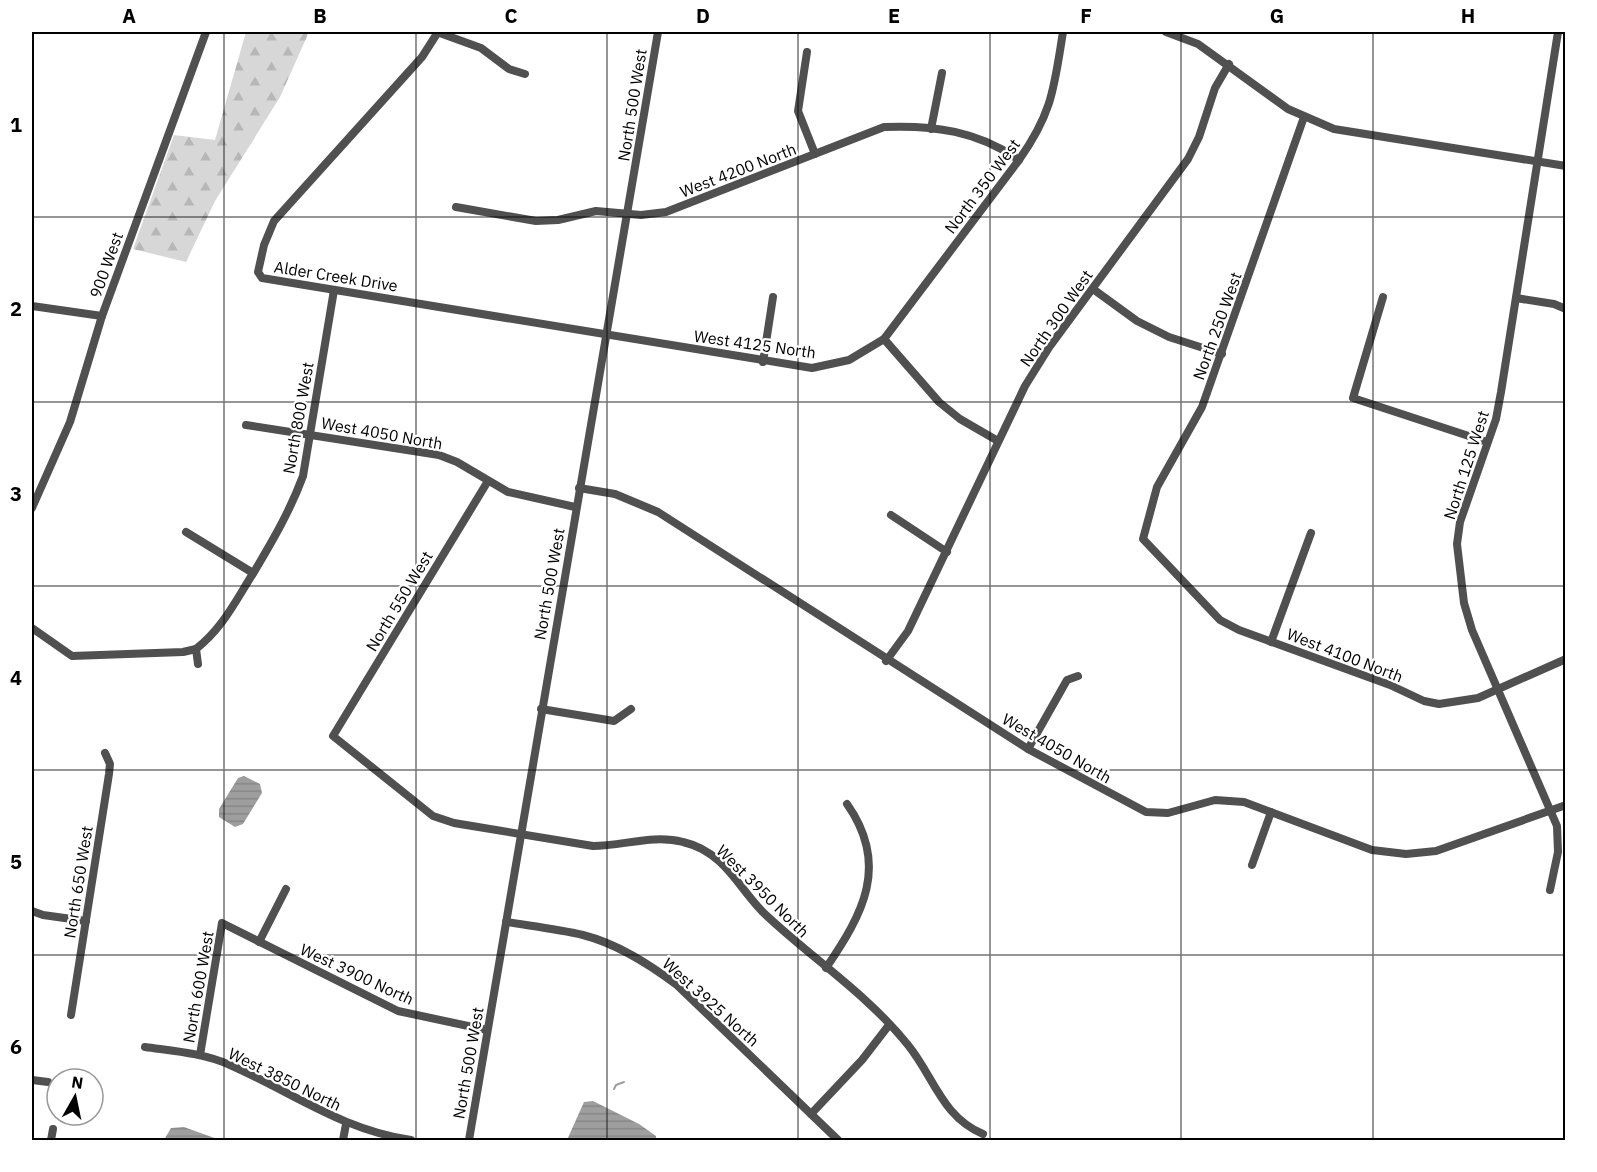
<svg xmlns="http://www.w3.org/2000/svg" width="1597" height="1172" font-family="'IBM Plex Sans',sans-serif">
  <style>
    .forest { fill: url(#forest-firs) }
    .water { fill: url(#water-rules) }
    .lines { fill: none; stroke-linecap: round; stroke-linejoin: round }
    .stream { stroke: #9e9e9e; stroke-width: 2 }
    .minor { stroke: #505050; stroke-width: 8 }
    .grid { fill: none; stroke: #000; stroke-width: 1.5; stroke-opacity: 0.55 }
    .labels { text-anchor: middle; stroke-width: 4.5; stroke-linejoin: round; paint-order: stroke }
    .street-label { font-size: 16px; fill: #000; stroke: #fff }
    .neatline { fill: none; stroke: #000; stroke-width: 2 }
    .grid-label { font-size: 20px; text-anchor: middle; font-weight: bold; fill: #000 }
  </style>
  <defs>
    <pattern id="forest-firs" width="22" height="20" patternUnits="userSpaceOnUse" patternTransform="scale(1.5)"><rect width="22" height="20" fill="#d7d7d7"/><path d="M5 1l3.5 6h-7zM16 11l3.5 6h-7z" fill="#b7b7b7"/></pattern>
    <pattern id="water-rules" width="6" height="5" patternUnits="userSpaceOnUse" patternTransform="scale(1.5)"><rect width="6" height="5" fill="#9e9e9e"/><path d="M0 2.5h6" fill="none" stroke="#868686"/></pattern>
  </defs>
  <rect width="100%" height="100%" fill="#fff"/>
  <polygon class="forest" points="246,32 309,32 280,97 215,201 186,262 133,249 174,135 215,140"/>
  <g class="water">
    <polygon points="244,776 260,784 262,793 243,824 235,827 219,817 219,809 238,778"/>
    <polygon points="593,1101 639,1124 656,1136 656,1140 567,1140 584,1102"/>
    <polygon points="184,1127 220,1140 164,1140 171,1128"/>
  </g>
  <g class="lines">
    <polyline class="stream" points="614,1089 616,1085 624,1082"/>
    <g class="minor">
      <polyline points="437,32 481,48 509,69 525,74"/>
      <path d="M438 32 422 57 274 221 264 245 258 272 262 278 812 368 849 360 884 339 1019 160C1053 112 1054 87 1063 32"/>
      <polyline points="1166,32 1198,44 1288,109 1334,129 1566,166"/>
      <polyline points="807,52 798,111 815,154"/>
      <polyline points="1304,117 1202,407 1157,487 1143,539 1220,620 1239,630 1390,685 1424,701 1439,704 1478,698 1566,659"/>
      <polyline points="931,129 942,73"/>
      <path d="M456 207 536 221 558 220 596 211 641 215 666 212 884 127C934 125 978 131 1019 160"/>
      <polyline points="1093,289 1137,321 1169,337 1222,354"/>
      <polyline points="1383,297 1353,398 1487,442"/>
      <polyline points="1516,298 1554,304 1566,309"/>
      <polyline points="32,306 102,316"/>
      <polyline points="884,339 939,402 960,419 998,441"/>
      <polyline points="763,362 773,297"/>
      <polyline points="246,425 439,455 457,462 508,492 575,507"/>
      <path d="M488 481 333 736 433 816 454 823 593 846C623 846 653 834 683 842 696 845 709 852 719 861 737 877 749 900 767 916 813 959 868 995 908 1045 934 1077 942 1117 983 1134"/>
      <polyline points="579,488 615,494 658,512 1028,749 1146,812 1168,813 1215,800 1244,802 1372,850 1406,854 1436,851 1566,805"/>
      <polyline points="32,508 70,422 102,316 206,32"/>
      <polyline points="891,515 947,552"/>
      <polyline points="186,532 253,573"/>
      <polyline points="32,628 72,656 183,652 196,649"/>
      <polyline points="1271,642 1311,533"/>
      <polyline points="886,661 908,631 1025,386 1050,346 1188,159 1199,137 1215,88 1229,64"/>
      <path d="M198 664 196 649C223 628 236 600 254 572 273 540 290 511 303 476L334 290"/>
      <polyline points="541,709 614,721 631,709"/>
      <polyline points="1028,749 1067,680 1078,676"/>
      <polyline points="1252,865 1271,812"/>
      <polyline points="1550,890 1558,852 1557,826 1472,630 1464,603 1457,544 1460,522 1496,419 1501,392 1558,32"/>
      <polyline points="32,911 43,915 86,921"/>
      <path d="M506 922C531 926 558 929 583 935 618 944 649 964 677 985L838 1140"/>
      <polyline points="259,942 286,889"/>
      <path d="M826 968C863 914 890 865 847 804"/>
      <polyline points="71,1015 109,774 110,764 105,753"/>
      <path d="M145 1047C173 1051 203 1053 230 1065 292 1092 342 1130 411 1140"/>
      <polyline points="200,1055 222,923 398,1011 487,1030"/>
      <polyline points="32,1080 48,1082"/>
      <polyline points="811,1114 862,1060 889,1025"/>
      <polyline points="51,1140 53,1129"/>
      <polyline points="343,1140 346,1124"/>
      <polyline points="469,1140 658,32"/>
    </g>
  </g>
  <path class="grid" d="M224 32V1140M416 32V1140M607 32V1140M798 32V1140M990 32V1140M1181 32V1140M1373 32V1140M32 217H1566M32 402H1566M32 586H1566M32 770H1566M32 955H1566"/>
  <g class="labels">
    <g class="street-label">
      <text transform="translate(632 105) rotate(-81)" y="6">North 500 West</text>
      <text transform="translate(738 170) rotate(-21)" y="6">West 4200 North</text>
      <text transform="translate(982 186) rotate(-53)" y="6">North 350 West</text>
      <text transform="translate(106 265) rotate(-70)" y="6">900 West</text>
      <text transform="translate(336 276) rotate(9)" y="6">Alder Creek Drive</text>
      <text transform="translate(1056 318) rotate(-55)" y="6">North 300 West</text>
      <text transform="translate(1217 326) rotate(-70)" y="6">North 250 West</text>
      <text transform="translate(755 344) rotate(8)" y="6">West 4125 North</text>
      <text transform="translate(298 418) rotate(-80)" y="6">North 800 West</text>
      <text transform="translate(382 433) rotate(10)" y="6">West 4050 North</text>
      <text transform="translate(1466 465) rotate(-72)" y="6">North 125 West</text>
      <text transform="translate(549 584) rotate(-80)" y="6">North 500 West</text>
      <text transform="translate(399 601) rotate(-59)" y="6">North 550 West</text>
      <text transform="translate(1345 655) rotate(21)" y="6">West 4100 North</text>
      <text transform="translate(1057 748) rotate(30)" y="6">West 4050 North</text>
      <text transform="translate(78 882) rotate(-81)" y="6">North 650 West</text>
      <text transform="translate(763 891) rotate(45)" y="6">West 3950 North</text>
      <text transform="translate(357 974) rotate(25)" y="6">West 3900 North</text>
      <text transform="translate(198 987) rotate(-80)" y="6">North 600 West</text>
      <text transform="translate(711 1002) rotate(42)" y="6">West 3925 North</text>
      <text transform="translate(468 1063) rotate(-80)" y="6">North 500 West</text>
      <text transform="translate(285 1079) rotate(26)" y="6">West 3850 North</text>
    </g>
  </g>
  <rect width="1597" height="1172" fill="none" stroke="#ffffff" stroke-width="66"/>
  <g transform="translate(75 1097) rotate(9)"><circle r="28" fill="#ffffff" stroke="#999999" stroke-width="1.5"/>
  <path d="M0-4.5L10 22L0 15L-10 22Z" fill="#000000"/>
  <text y="-9" font-size="16" font-weight="bold" text-anchor="middle" fill="#000000">N</text>
  </g>
  <rect x="33" y="33" width="1531" height="1106" class="neatline"/>
  <g class="grid-label">
    <text x="129" y="23">A</text>
    <text x="320" y="23">B</text>
    <text x="511" y="23">C</text>
    <text x="703" y="23">D</text>
    <text x="894" y="23">E</text>
    <text x="1086" y="23">F</text>
    <text x="1277" y="23">G</text>
    <text x="1468" y="23">H</text>
    <text x="16" y="132">1</text>
    <text x="16" y="316">2</text>
    <text x="16" y="501">3</text>
    <text x="16" y="685">4</text>
    <text x="16" y="869">5</text>
    <text x="16" y="1054">6</text>
  </g>
</svg>
